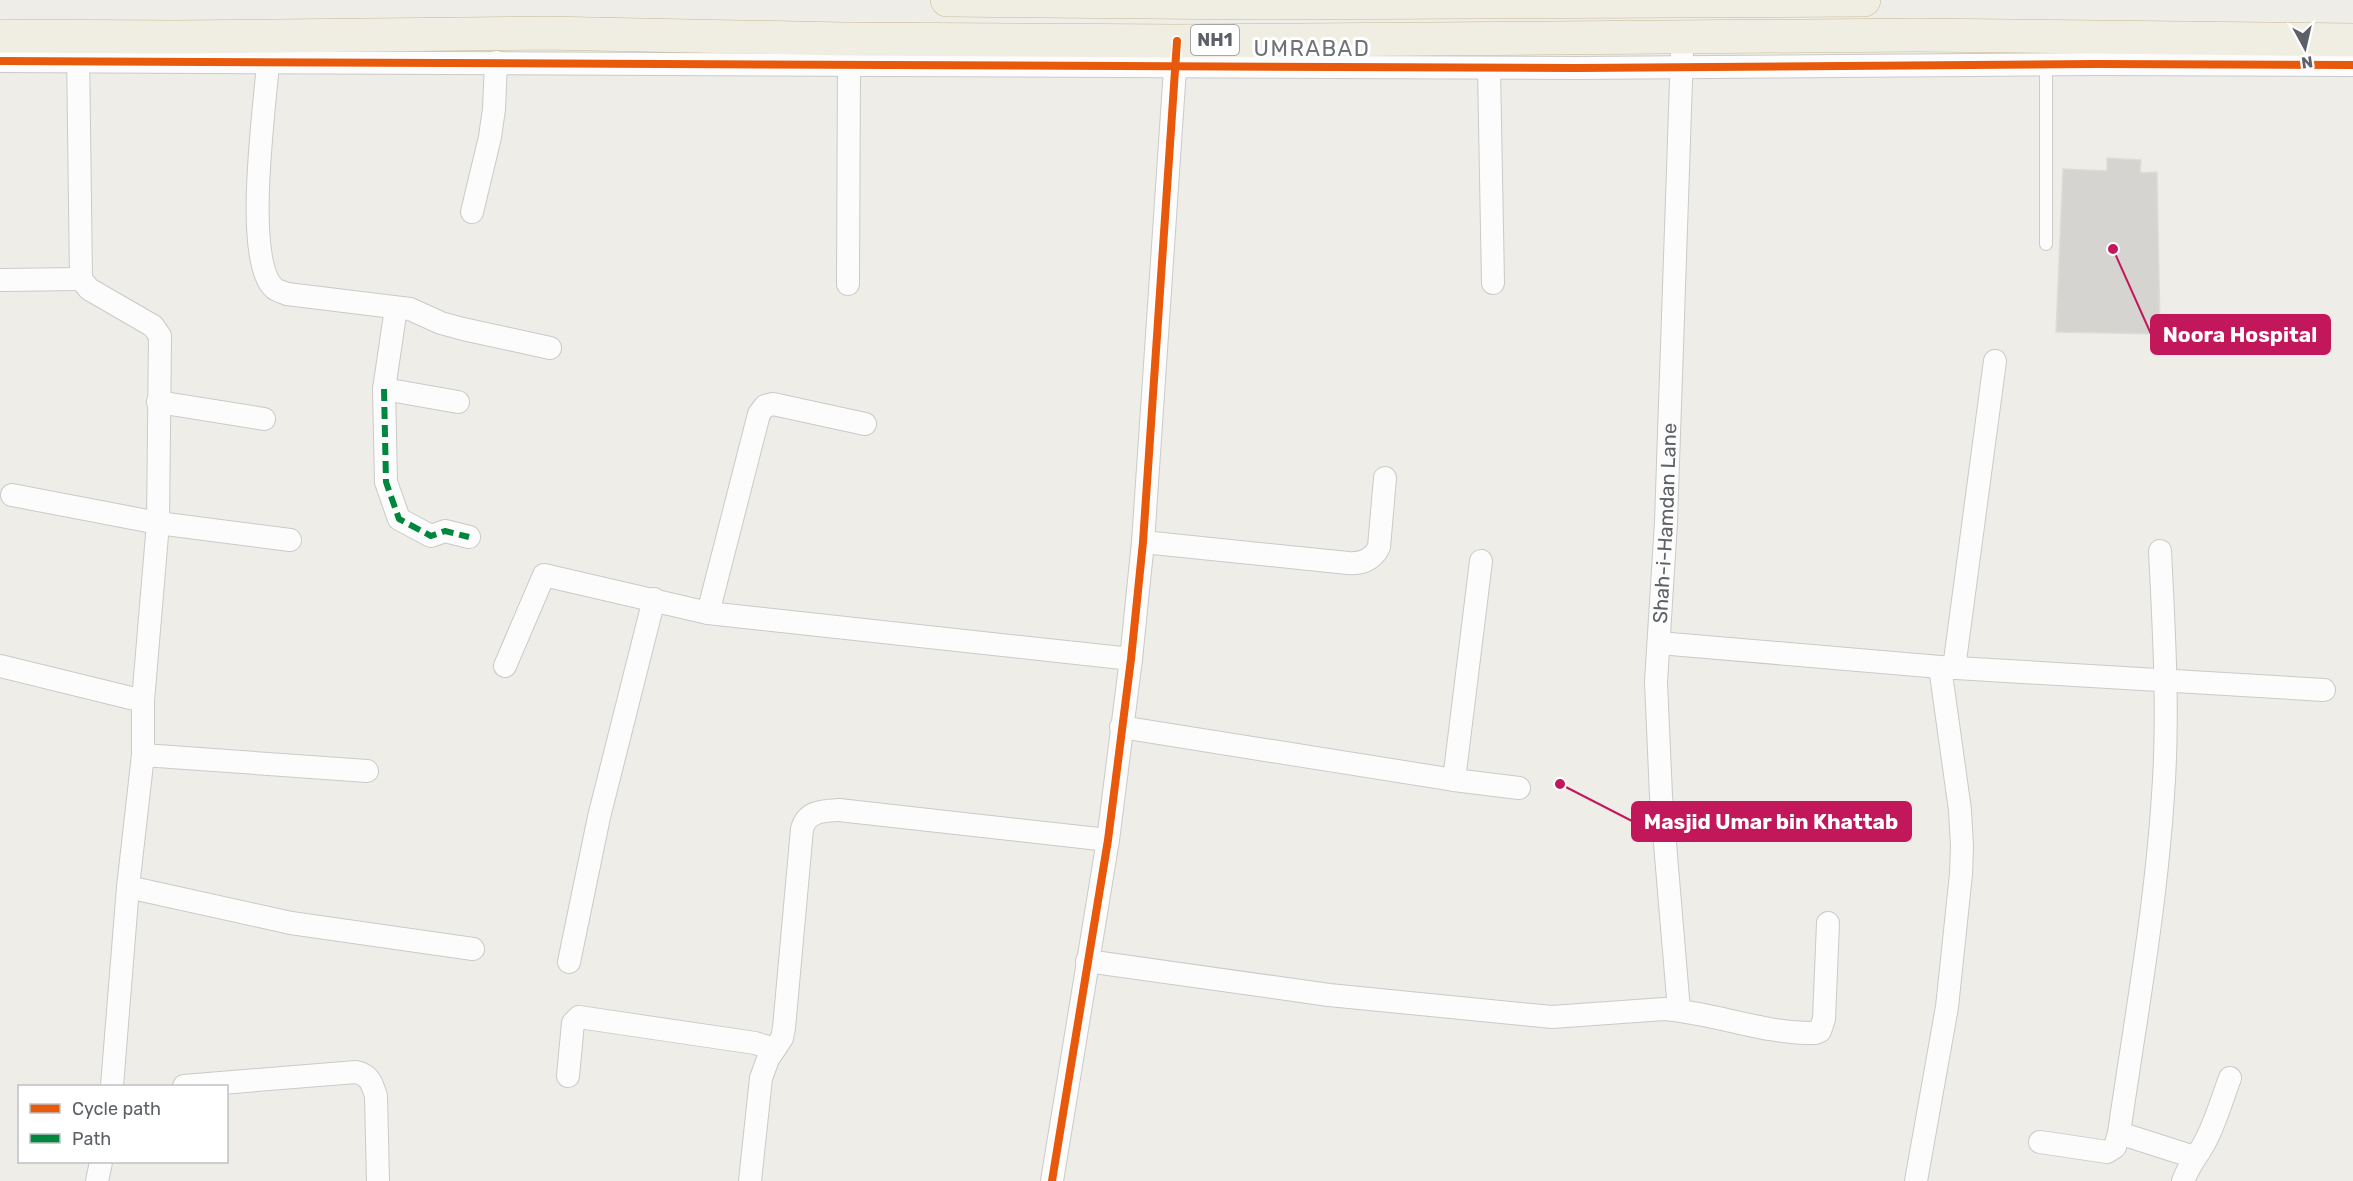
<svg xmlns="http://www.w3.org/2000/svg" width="2353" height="1181" font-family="Rubik,sans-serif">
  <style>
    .building { fill: #d5d4d1; stroke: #dedcd7; stroke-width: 1.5 }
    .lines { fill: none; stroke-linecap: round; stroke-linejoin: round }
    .lane-casing { stroke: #cacac9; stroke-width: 14 }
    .street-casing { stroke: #cacac9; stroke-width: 24 }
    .highway-casing { stroke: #c6ba94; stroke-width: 34 }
    .lane { stroke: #fcfcfc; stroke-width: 12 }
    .street { stroke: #fcfcfc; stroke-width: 22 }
    .highway { stroke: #f0eee2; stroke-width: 33 }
    .quiet { stroke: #00873e; stroke-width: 6; stroke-dasharray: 12 6; stroke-linecap: butt }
    .cycleway-casing { stroke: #fff; stroke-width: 11 }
    .cycleway { stroke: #e8590c; stroke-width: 8 }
    .labels { text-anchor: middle; stroke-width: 6; stroke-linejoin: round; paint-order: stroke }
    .shield { fill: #fff; stroke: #8e9095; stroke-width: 1.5 }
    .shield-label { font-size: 18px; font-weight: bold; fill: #5d6167 }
    .street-label { font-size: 20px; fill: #5d6167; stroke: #fff }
    .quarter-label { font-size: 22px; letter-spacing: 1.5px; fill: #6e7379; stroke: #fff }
    .leader { fill: none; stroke: #c2185b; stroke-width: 2 }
    .callout-dot { fill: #c2185b; stroke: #fff; stroke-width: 2 }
    .callout { fill: #c2185b; stroke: #c2185b; stroke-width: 2 }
    .callout-label { font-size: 21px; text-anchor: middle; font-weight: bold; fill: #fff }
  </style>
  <rect width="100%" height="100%" fill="#eeede8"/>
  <polygon class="building" points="2107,158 2141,160 2140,173 2157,172 2160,334 2056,332 2063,169 2107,171"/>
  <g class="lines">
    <g class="lane-casing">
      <polyline id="lane" points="2046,64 2046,244"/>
    </g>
    <g class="street-casing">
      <g id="street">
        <polyline points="78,49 81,279 89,289 153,326 160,336 158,523 143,701 143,755 128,887 112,1086"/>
        <polyline points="0,61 1576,68 2095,64 2353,65"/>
        <path d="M268 63C265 105 243 261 274 288 277 291 283 292 287 294L410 309 441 323 463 329 550 348"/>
        <polyline points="1489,68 1493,283"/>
        <polyline points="472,212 490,137 494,109 496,62"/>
        <polyline points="0,280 81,279"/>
        <polyline points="848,284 849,65"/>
        <polyline points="396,308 384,389 386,482 399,519 431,536 445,531 469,537"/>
        <polyline points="384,389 458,402"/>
        <polyline points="158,402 264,419"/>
        <polyline points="12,495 158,523 290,540"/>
        <path d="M1143 542 1348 563C1361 564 1373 560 1379 547L1385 478"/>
        <polyline points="708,613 759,414 765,406 773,404 865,424"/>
        <polyline points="1659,643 1940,667 2324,690"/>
        <polyline points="0,666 143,701"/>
        <polyline points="505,666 544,575 708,613 1131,659"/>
        <polyline points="1954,668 1995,361"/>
        <polyline points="1121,727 1454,780 1519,788"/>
        <polyline points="143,755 367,771"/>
        <polyline points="1454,780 1481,561"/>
        <polyline points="128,887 291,923 473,949"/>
        <path d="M1087 961 1329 995 1552 1017 1664 1009C1715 1013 1764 1034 1815 1033L1820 1031 1824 1019 1828 923"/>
        <polyline points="569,962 599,817 654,599"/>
        <path id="s1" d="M1679 1010 1661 796 1656 682 1666 522 1682 52"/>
        <polyline points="568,1076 573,1023 579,1017 755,1043 774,1049"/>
        <path d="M184 1086 356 1072C370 1075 372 1084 376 1096L378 1181"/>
        <polyline points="2119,1133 2194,1157"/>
        <path d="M2040 1142 2107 1152 2115 1147 2119 1133C2135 1022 2156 907 2163 795 2169 714 2164 632 2160 551"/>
        <polyline points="97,1181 101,1162"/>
        <path d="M750 1181 761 1078 768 1059 782 1038 784 1028 802 829C807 811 822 811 839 810L1108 840"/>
        <polyline points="1052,1181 1108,840 1131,659 1143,542 1176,54"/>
        <polyline points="1916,1181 1947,1007 1961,874 1962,846 1960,810 1940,667"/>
        <path d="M2183 1181C2190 1163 2198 1156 2206 1140 2216 1121 2222 1099 2230 1078"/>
      </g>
    </g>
    <g class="highway-casing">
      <g id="highway">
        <polyline points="947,0 1253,3 1864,0"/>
        <polyline points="0,36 176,37 545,33 844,39 1177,41 1918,35 2353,40"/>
      </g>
    </g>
    <use href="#lane" class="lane"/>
    <use href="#street" class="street"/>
    <use href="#highway" class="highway"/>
    <polyline class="quiet" points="384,389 386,482 399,519 431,536 445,531 469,537"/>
    <g class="cycleway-casing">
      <g id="cycleway">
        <polyline points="0,61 1576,68 2095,64 2353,65"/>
        <polyline points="1052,1181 1108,840 1131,659 1143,542 1177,41"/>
      </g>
    </g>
    <use href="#cycleway" class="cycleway"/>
  </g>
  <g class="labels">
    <rect class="shield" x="1191" y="25" width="48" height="30" rx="4.5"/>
    <g class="shield-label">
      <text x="1215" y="46">NH1</text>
    </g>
    <g class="street-label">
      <text dy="7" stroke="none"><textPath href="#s1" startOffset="488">Shah-i-Hamdan Lane</textPath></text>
    </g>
    <g class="quarter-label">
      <text x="1312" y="56">UMRABAD</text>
    </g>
  </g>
  <path class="leader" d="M2113 249L2151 334M1560 784L1632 821"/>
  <g class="callout-dot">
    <circle cx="2113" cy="249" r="6"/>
    <circle cx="1560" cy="784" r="6"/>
  </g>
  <g class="callout">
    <rect x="2151" y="315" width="179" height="39" rx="6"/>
    <rect x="1632" y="802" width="279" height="39" rx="6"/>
  </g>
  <g class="callout-label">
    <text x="2240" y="342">Noora Hospital</text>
    <text x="1771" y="829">Masjid Umar bin Khattab</text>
  </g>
  <rect x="18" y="1085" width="210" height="78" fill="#ffffff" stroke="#bec0c2" stroke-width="1.5"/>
  <rect x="30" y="1104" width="30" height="9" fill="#e8590c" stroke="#bec0c2" stroke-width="1.5"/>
  <text x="72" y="1115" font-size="18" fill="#5d6167">Cycle path</text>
  <rect x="30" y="1134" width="30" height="9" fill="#00873e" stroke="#bec0c2" stroke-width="1.5"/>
  <text x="72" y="1145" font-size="18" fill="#5d6167">Path</text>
  <g transform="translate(2305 48) rotate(172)" stroke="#ffffff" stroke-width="4.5" paint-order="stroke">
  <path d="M0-4.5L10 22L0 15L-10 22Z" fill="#5d6167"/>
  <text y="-9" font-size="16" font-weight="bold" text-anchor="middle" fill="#5d6167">N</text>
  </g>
</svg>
